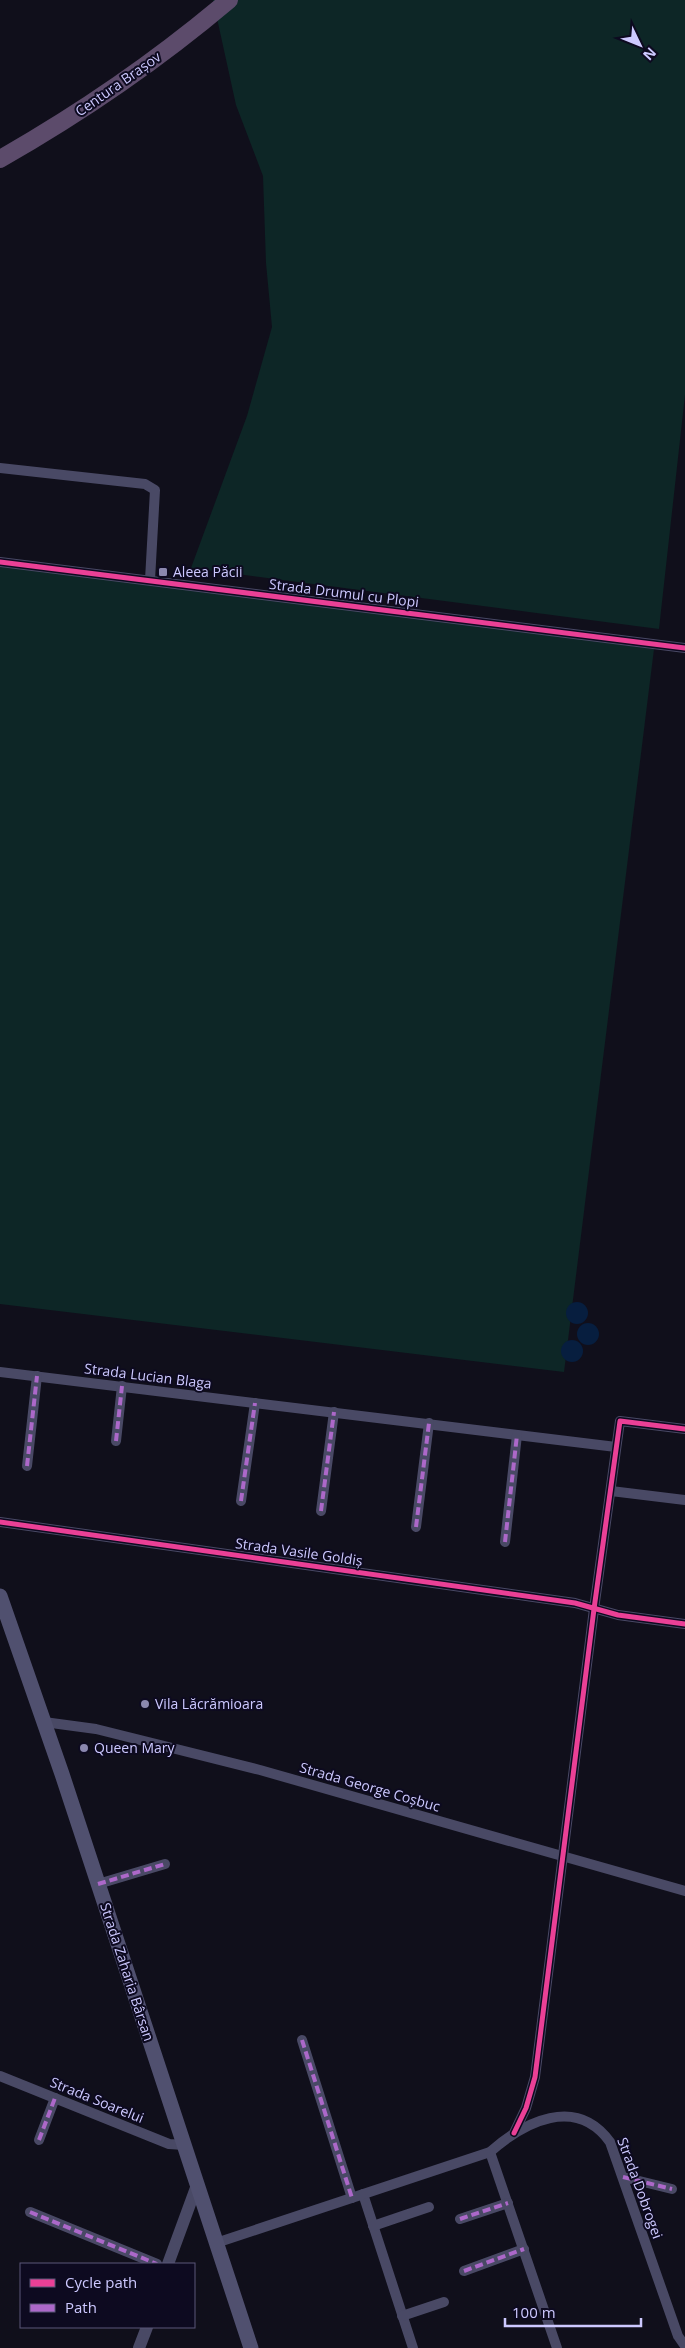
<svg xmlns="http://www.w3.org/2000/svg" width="685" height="2348" font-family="'Open Sans',sans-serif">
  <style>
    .green { fill: #0d2626 }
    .water { fill: #071e3f }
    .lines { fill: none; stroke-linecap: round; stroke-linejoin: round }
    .minor { stroke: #494965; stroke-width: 10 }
    .tertiary { stroke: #494965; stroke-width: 12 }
    .secondary { stroke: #50506f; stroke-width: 15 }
    .trunk { stroke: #5c4b6b; stroke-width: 18 }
    .quiet { stroke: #ac68c9; stroke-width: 4; stroke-dasharray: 8 4; stroke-linecap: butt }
    .cycleway-casing { stroke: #0d0a20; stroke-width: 8 }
    .cycleway { stroke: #ea4096; stroke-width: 5 }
    .poi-dot { fill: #8b88af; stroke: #0d0a20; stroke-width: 2 }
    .labels { text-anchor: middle; stroke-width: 4; stroke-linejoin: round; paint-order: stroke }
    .street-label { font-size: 14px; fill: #cdc9ff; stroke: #0d0a20 }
    .poi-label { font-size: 14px; fill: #cdc9ff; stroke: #0d0a20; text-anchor: start }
  </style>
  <rect width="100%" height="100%" fill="#100f1b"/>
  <g class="green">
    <polygon points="213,0 685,0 685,395 659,629 191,568 247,416 272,327 266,263 263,176 236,105"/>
    <polygon points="0,562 654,649 564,1372 0,1304"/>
  </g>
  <g class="water">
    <circle cx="577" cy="1313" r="11"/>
    <circle cx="588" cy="1334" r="11"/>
    <circle cx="572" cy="1351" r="11"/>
  </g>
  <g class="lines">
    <g class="minor">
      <polyline points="0,468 145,484 155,490 150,580"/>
      <polyline points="0,562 685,648"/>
      <polyline points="0,1372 616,1447"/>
      <polyline points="116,1441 122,1386"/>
      <polyline points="27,1466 37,1376"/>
      <polyline points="611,1491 685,1500"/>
      <polyline points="241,1501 255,1403"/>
      <polyline points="321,1511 334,1412"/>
      <polyline points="0,1522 575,1603 618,1615 685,1624"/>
      <polyline points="416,1527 429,1423"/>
      <polyline points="505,1542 517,1435"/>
      <polyline points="44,1722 96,1729 260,1770 685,1891"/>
      <polyline points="98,1884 165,1864"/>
      <polyline points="302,2040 352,2198"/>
      <polyline points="0,2076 169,2144 184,2145"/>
      <polyline points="514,2133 526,2108 535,2077 594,1609 620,1421 685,1429"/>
      <polyline points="39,2140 55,2098"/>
      <polyline points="490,2152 557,2348"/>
      <polyline points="623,2177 672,2189"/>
      <polyline points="363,2194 413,2348"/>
      <polyline points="30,2212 157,2264"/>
      <polyline points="460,2219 508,2203"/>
      <polyline points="373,2226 429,2207"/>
      <path d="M216 2243 490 2152C524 2122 576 2095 610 2142L678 2336 685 2346"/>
      <polyline points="464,2271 524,2249"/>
      <polyline points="402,2316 444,2302"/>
    </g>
    <g class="tertiary">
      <polyline points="168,2264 197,2185"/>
      <polyline points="139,2348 147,2327"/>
    </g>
    <polyline class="secondary" points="0,1596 62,1774 251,2348"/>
    <path class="trunk" d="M0 159C81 113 158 60 229 0"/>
    <g class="quiet">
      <polyline points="116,1441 122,1386"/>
      <polyline points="27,1466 37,1376"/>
      <polyline points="241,1501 255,1403"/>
      <polyline points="321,1511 334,1412"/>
      <polyline points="416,1527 429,1423"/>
      <polyline points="505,1542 517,1435"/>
      <polyline points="98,1884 165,1864"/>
      <polyline points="302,2040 352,2198"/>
      <polyline points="39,2140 55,2098"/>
      <polyline points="623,2177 672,2189"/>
      <polyline points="30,2212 157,2264"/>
      <polyline points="460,2219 508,2203"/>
      <polyline points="464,2271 524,2249"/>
    </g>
    <g class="cycleway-casing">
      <g id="cycleway">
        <polyline points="0,562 685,648"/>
        <polyline points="0,1522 575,1603 618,1615 685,1624"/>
        <polyline points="514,2133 526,2108 535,2077 594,1609 620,1421 685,1429"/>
      </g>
    </g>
    <use href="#cycleway" class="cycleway"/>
  </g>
  <g class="poi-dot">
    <rect x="158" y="567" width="10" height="10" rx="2.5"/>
    <circle cx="145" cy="1704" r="5"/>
    <circle cx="84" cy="1748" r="5"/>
  </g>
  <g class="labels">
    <g class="street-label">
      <text transform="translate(118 84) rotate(-35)" y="5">Centura Brașov</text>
      <text transform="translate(344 593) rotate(7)" y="5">Strada Drumul cu Plopi</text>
      <text transform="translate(148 1376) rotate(7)" y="5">Strada Lucian Blaga</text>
      <text transform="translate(299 1552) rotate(8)" y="5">Strada Vasile Goldiș</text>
      <text transform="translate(370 1787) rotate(16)" y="5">Strada George Coșbuc</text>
      <text transform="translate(127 1972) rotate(72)" y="5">Strada Zaharia Bârsan</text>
      <text transform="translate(97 2100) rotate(22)" y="5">Strada Soarelui</text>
      <text transform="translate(640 2188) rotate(70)" y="5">Strada Dobrogei</text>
    </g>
    <g class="poi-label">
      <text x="173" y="577">Aleea Păcii</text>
      <text x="155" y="1709">Vila Lăcrămioara</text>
      <text x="94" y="1753">Queen Mary</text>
    </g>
  </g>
  <rect x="20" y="2263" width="175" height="65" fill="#0d0a20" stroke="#5a5679"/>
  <rect x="30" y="2279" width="25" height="8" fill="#ea4096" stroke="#5a5679"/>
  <text x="65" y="2288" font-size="15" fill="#cdc9ff">Cycle path</text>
  <rect x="30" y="2304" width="25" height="8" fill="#ac68c9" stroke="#5a5679"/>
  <text x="65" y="2313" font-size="15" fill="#cdc9ff">Path</text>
  <g transform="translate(640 45) rotate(133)" stroke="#0d0a20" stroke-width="4" paint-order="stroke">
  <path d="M0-4L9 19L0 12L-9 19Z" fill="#cdc9ff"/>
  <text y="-8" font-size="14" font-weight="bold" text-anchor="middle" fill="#cdc9ff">N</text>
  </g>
  <path d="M505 2318v8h136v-8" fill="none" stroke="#cdc9ff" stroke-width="2.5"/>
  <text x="512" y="2318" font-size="15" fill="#cdc9ff" stroke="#0d0a20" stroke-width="4" paint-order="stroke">100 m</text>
</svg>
